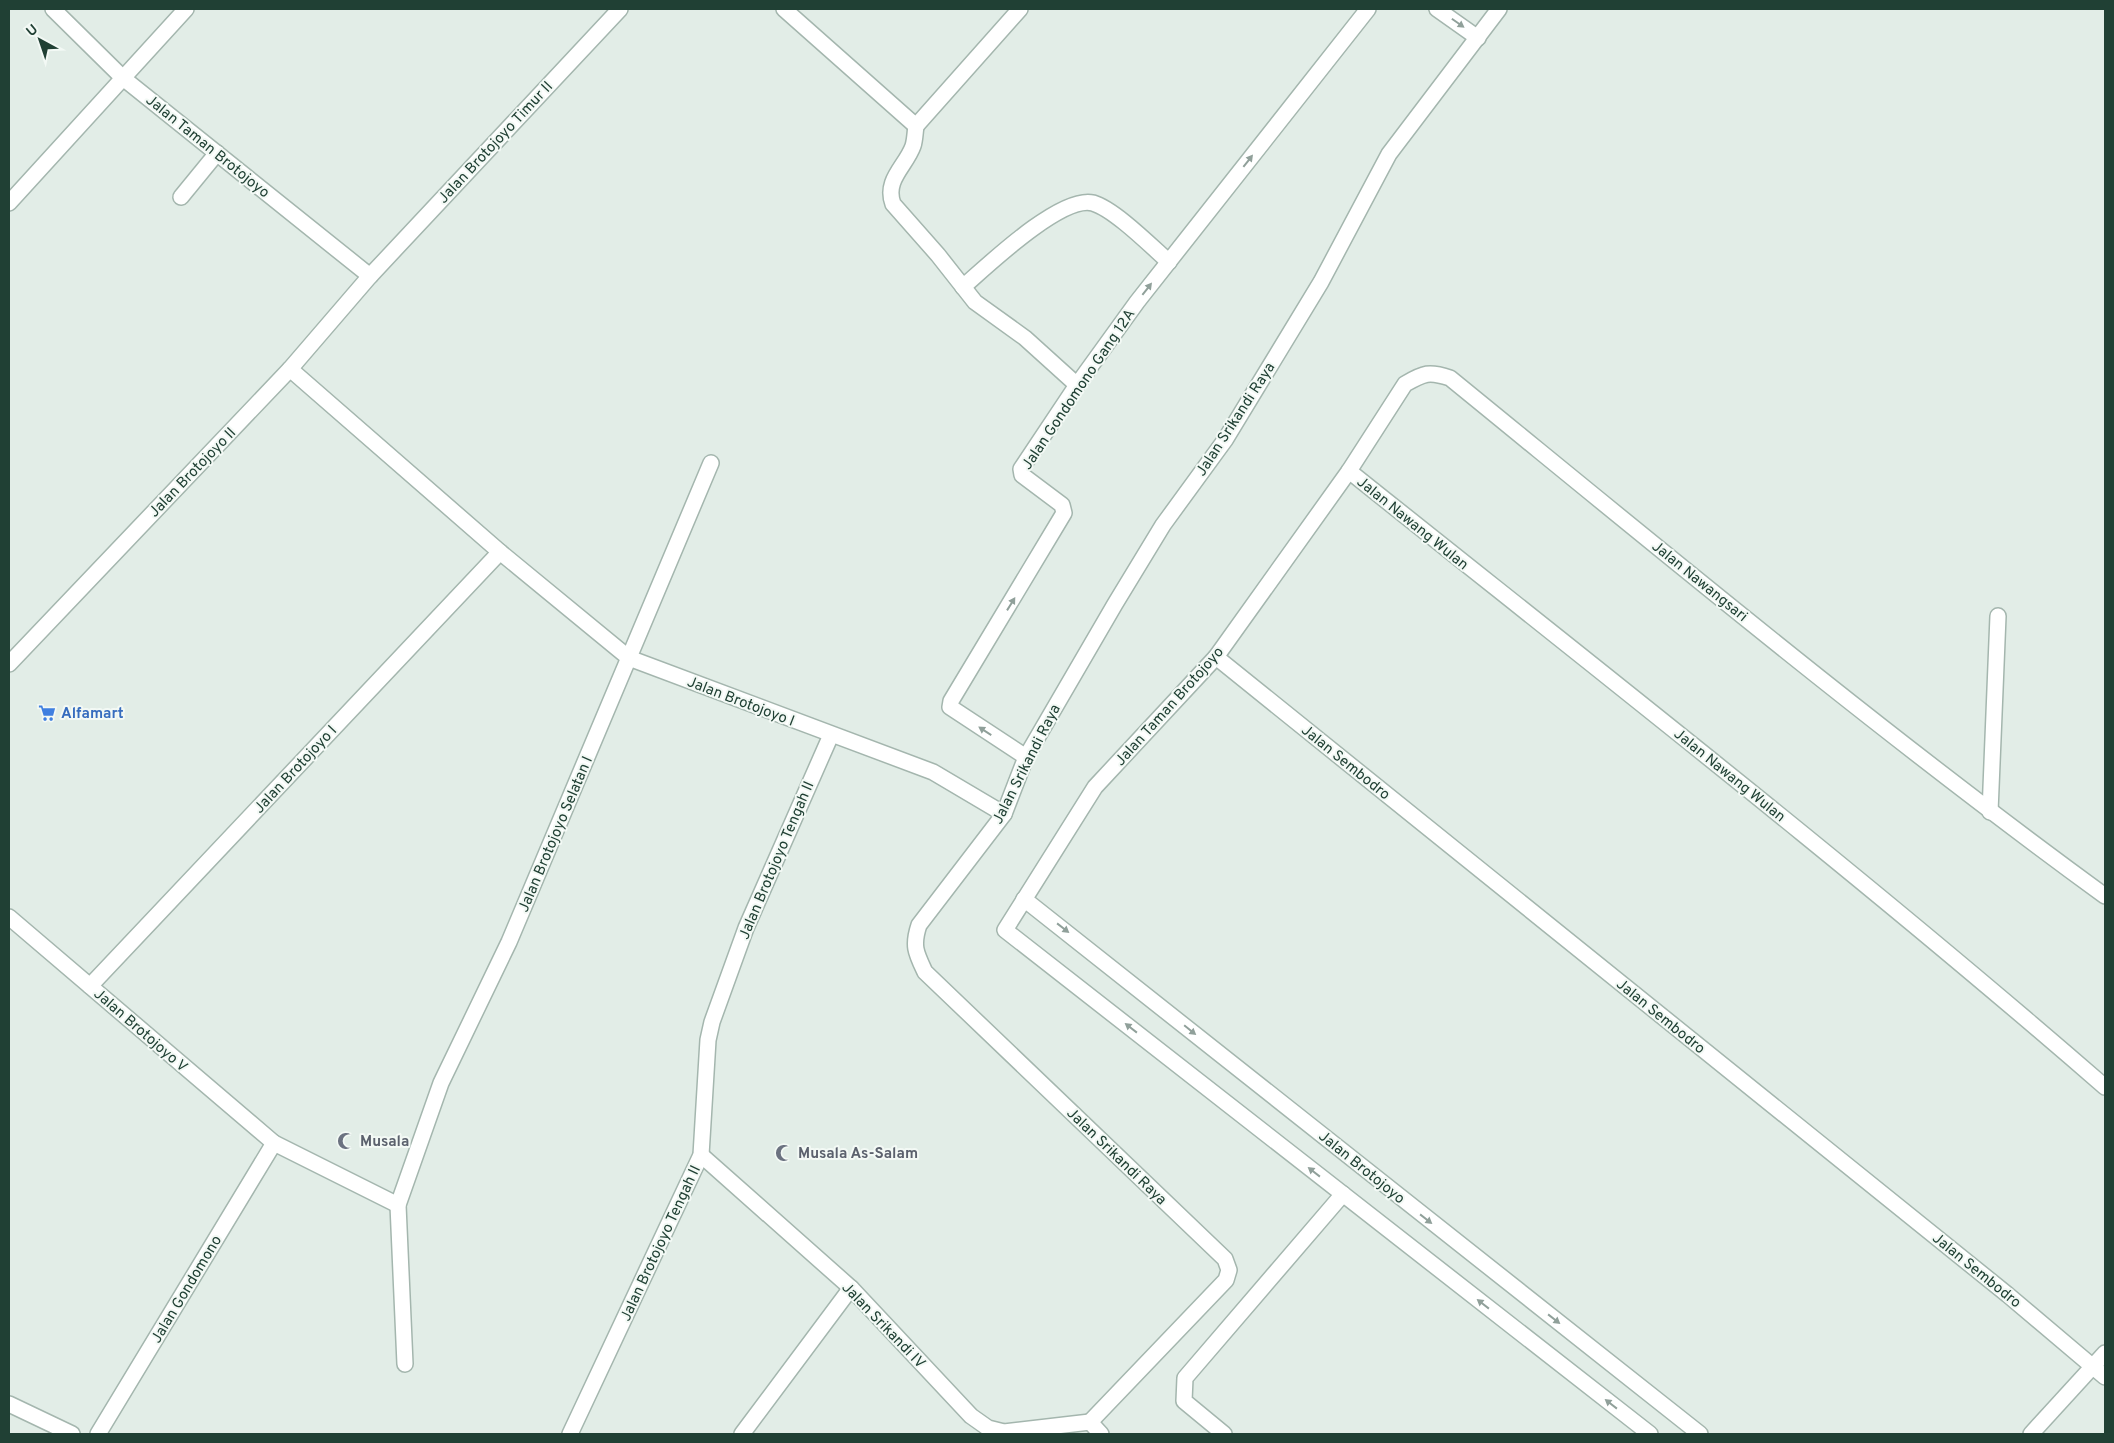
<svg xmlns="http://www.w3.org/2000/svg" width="2114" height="1443" font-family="Overpass,sans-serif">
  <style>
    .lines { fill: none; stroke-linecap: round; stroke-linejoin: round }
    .minor-casing { stroke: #a4b6ae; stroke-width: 18 }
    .minor { stroke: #fff; stroke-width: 15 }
    .oneway { fill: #90a09a }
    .labels { text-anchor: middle; stroke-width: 4; stroke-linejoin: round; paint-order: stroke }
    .street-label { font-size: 15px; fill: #204034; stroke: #f3f9f5 }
    .shop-label { font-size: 15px; font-weight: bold; fill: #366cbe; stroke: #f3f9f5; text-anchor: start }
    .worship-label { font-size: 15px; font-weight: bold; fill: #5b616d; stroke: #f3f9f5; text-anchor: start }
  </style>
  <rect width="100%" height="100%" fill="#e2ede7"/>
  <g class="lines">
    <g class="minor-casing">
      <g id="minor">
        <polyline points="53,9 123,78 370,276"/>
        <polyline points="784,9 916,126 1020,9"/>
        <polyline points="1437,9 1478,38"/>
        <path d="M916 126C915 132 915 140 913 146 906 166 884 180 893 204L938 255 975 302 1025 338 1077 385"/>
        <polyline points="181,197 217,153"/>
        <polyline points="9,203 186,9"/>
        <path d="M963 287C987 266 1061 195 1093 203 1114 209 1151 246 1169 262"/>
        <polyline points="290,369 500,552 629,658 933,772 1004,814"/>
        <path d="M1349 471C1603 674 1860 874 2105 1087"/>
        <polyline points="1216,657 2008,1295 2105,1377"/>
        <polyline points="9,664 290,369 370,276 620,9"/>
        <polyline points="1026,757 950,707 951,701 1064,513 1062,505 1022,475 1021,469 1077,385 1137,302 1368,9"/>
        <polyline points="1990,812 1998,616"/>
        <polyline points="1024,899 1700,1434"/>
        <polyline points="9,917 274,1143 398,1205"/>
        <polyline points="90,986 500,552"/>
        <polyline points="701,1155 851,1288 971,1416 988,1428 1004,1432 1090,1422"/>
        <polyline points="405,1364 398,1205 441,1083 509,942 711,463"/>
        <polyline points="9,1404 72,1434"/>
        <polyline points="98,1434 274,1143"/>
        <polyline points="570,1434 701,1155 708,1040 712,1022 746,928 831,735"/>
        <polyline points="742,1434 851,1288"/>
        <path d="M1101 1434 1090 1422 1226 1280 1229 1270 1225 1259 925 972C916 953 912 946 919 925L1004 814 1026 757 1115 604 1163 525 1225 440 1321 282 1389 154 1499 9"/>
        <polyline points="1224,1434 1184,1401 1185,1378 1343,1194"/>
        <path d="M1650 1434 1005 930 1095 787 1216 657 1349 471 1405 384C1424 373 1429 371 1450 378 1666 554 1880 732 2105 896"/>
        <polyline points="2031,1434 2105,1353"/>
      </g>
    </g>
    <use href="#minor" class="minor"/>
  </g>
  <defs><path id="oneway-solid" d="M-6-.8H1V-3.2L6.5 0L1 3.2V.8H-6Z" transform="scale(1.25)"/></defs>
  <g class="oneway">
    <use href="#oneway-solid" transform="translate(1458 23) rotate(35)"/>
    <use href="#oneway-solid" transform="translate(1248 161) rotate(-52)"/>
    <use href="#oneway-solid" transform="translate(1147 289) rotate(-52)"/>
    <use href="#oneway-solid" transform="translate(1011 604) rotate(-58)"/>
    <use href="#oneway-solid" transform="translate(985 731) rotate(-147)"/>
    <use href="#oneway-solid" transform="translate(1063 928) rotate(38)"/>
    <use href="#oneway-solid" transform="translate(1131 1028) rotate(-142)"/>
    <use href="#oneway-solid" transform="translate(1190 1030) rotate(39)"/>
    <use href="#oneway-solid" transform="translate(1314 1172) rotate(-142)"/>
    <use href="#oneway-solid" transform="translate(1426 1219) rotate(38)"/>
    <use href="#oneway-solid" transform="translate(1483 1304) rotate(-142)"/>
    <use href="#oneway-solid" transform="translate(1554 1319) rotate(38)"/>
    <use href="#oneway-solid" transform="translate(1611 1404) rotate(-142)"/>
  </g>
  <defs>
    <g id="supermarket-bare" transform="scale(1.35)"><path d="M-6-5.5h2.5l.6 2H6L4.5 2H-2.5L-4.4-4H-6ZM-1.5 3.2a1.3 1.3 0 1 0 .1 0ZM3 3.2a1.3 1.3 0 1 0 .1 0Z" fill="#3f7fe0" stroke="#f3f9f5" stroke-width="2.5" paint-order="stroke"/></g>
    <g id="mosque-bare" transform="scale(1.35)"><path d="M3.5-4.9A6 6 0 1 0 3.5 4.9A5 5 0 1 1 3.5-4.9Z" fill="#6b7280" stroke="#f3f9f5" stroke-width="2.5" paint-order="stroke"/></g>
  </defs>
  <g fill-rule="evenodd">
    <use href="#supermarket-bare" x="47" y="713"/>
    <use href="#mosque-bare" x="346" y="1141"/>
    <use href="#mosque-bare" x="784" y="1153"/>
  </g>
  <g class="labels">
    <g class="street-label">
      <text transform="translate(495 142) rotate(-47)" y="5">Jalan Brotojoyo Timur II</text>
      <text transform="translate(208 146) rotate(39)" y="5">Jalan Taman Brotojoyo</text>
      <text transform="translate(1078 389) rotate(-56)" y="5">Jalan Gondomono Gang 12A</text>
      <text transform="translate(1235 419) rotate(-57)" y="5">Jalan Srikandi Raya</text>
      <text transform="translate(192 472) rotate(-46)" y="5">Jalan Brotojoyo II</text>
      <text transform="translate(1413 523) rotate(39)" y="5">Jalan Nawang Wulan</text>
      <text transform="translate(1700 581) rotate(39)" y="5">Jalan Nawangsari</text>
      <text transform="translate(741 701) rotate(21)" y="5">Jalan Brotojoyo I</text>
      <text transform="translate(1169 706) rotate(-48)" y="5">Jalan Taman Brotojoyo</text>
      <text transform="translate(1346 762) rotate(39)" y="5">Jalan Sembodro</text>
      <text transform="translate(1026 764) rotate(-63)" y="5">Jalan Srikandi Raya</text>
      <text transform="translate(295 769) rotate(-47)" y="5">Jalan Brotojoyo I</text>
      <text transform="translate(1730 775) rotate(39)" y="5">Jalan Nawang Wulan</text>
      <text transform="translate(555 834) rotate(-67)" y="5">Jalan Brotojoyo Selatan I</text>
      <text transform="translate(776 860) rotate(-67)" y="5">Jalan Brotojoyo Tengah II</text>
      <text transform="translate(1661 1016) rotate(39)" y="5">Jalan Sembodro</text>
      <text transform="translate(141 1030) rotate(41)" y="5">Jalan Brotojoyo V</text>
      <text transform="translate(1117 1156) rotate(44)" y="5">Jalan Srikandi Raya</text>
      <text transform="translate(1362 1167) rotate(39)" y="5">Jalan Brotojoyo</text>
      <text transform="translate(660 1243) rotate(-65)" y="5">Jalan Brotojoyo Tengah II</text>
      <text transform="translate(1977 1270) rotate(39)" y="5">Jalan Sembodro</text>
      <text transform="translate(186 1289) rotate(-59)" y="5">Jalan Gondomono</text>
      <text transform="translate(884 1325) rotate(46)" y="5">Jalan Srikandi IV</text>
    </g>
    <g class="shop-label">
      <text x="61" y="718">Alfamart</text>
    </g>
    <g class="worship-label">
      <text x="360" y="1146">Musala</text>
      <text x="798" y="1158">Musala As-Salam</text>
    </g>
  </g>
  <rect width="2114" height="1443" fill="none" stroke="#204034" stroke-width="20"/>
  <g transform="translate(40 40) rotate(320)" stroke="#f3f9f5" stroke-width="4" paint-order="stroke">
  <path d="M0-4L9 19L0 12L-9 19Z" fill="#204034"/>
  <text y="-8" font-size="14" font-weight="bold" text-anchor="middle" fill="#204034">U</text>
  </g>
</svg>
